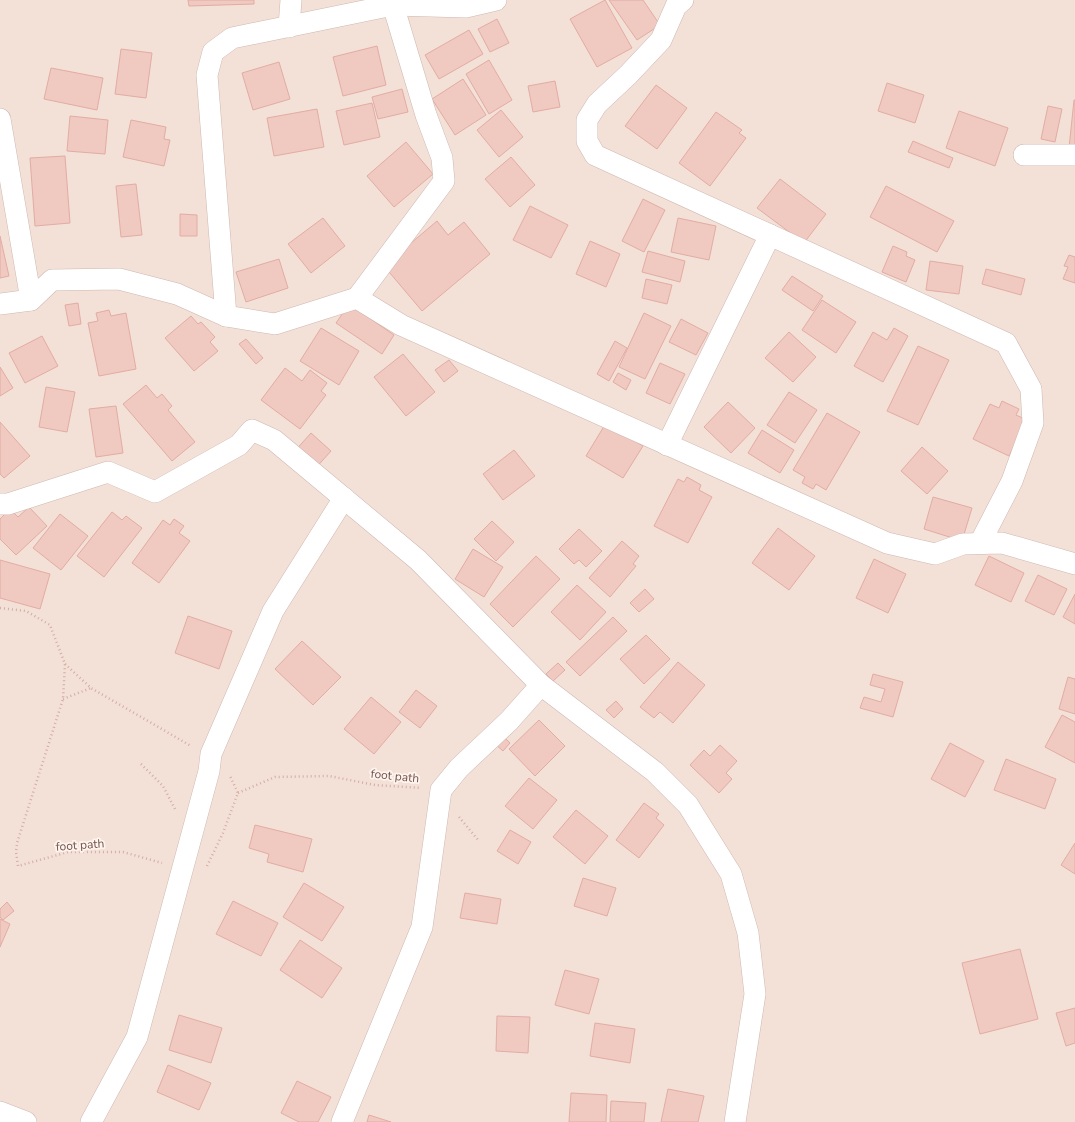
<svg xmlns="http://www.w3.org/2000/svg" width="1075" height="1122" font-family="'Nunito Sans',sans-serif">
  <style>
    .residential { fill: #f3e0d7 }
    .building { fill: #f0c9c1; stroke: #e2aca3 }
    .lines { fill: none; stroke-linecap: round; stroke-linejoin: round }
    .street-casing { stroke: #cfb8b1; stroke-width: 22 }
    .path { stroke: #d5aca4; stroke-width: 2.5; stroke-dasharray: 1 3; stroke-linecap: butt }
    .street { stroke: #fff; stroke-width: 21 }
    .labels { text-anchor: middle; stroke-width: 3.5; stroke-linejoin: round; paint-order: stroke }
    .street-label { font-size: 12px; fill: #75524d; stroke: #fef5ef }
  </style>
  <rect width="100%" height="100%" fill="#fcf0e9"/>
  <rect class="residential" x="0" y="0" width="1075" height="1122"/>
  <g class="building">
    <polygon points="188,0 254,0 254,4 189,6"/>
    <polygon points="605,0 632,48 597,67 570,19"/>
    <polygon points="609,0 643,0 660,25 637,40"/>
    <polygon points="497,19 509,43 490,52 478,29"/>
    <polygon points="469,30 483,54 439,79 425,55"/>
    <polygon points="377,46 386,85 343,96 333,57"/>
    <polygon points="121,49 152,53 146,98 115,94"/>
    <polygon points="489,60 512,100 489,114 466,74"/>
    <polygon points="279,62 290,99 253,110 242,73"/>
    <polygon points="51,68 103,78 97,110 44,99"/>
    <polygon points="463,79 486,115 455,135 432,99"/>
    <polygon points="555,81 560,107 533,112 528,86"/>
    <polygon points="887,83 924,95 915,123 878,111"/>
    <polygon points="656,85 687,108 657,149 625,126"/>
    <polygon points="402,89 408,112 378,119 372,97"/>
    <polygon points="1074,100 1075,100 1075,149 1069,148"/>
    <polygon points="372,103 380,137 344,145 336,111"/>
    <polygon points="1048,106 1062,109 1055,142 1041,139"/>
    <polygon points="317,109 324,147 274,156 267,118"/>
    <polygon points="501,110 523,137 499,157 477,130"/>
    <polygon points="959,111 1008,128 995,166 946,148"/>
    <polygon points="716,112 742,130 739,133 746,138 710,186 679,163"/>
    <polygon points="70,116 108,120 105,154 67,151"/>
    <polygon points="131,120 166,127 164,139 170,140 164,166 123,157"/>
    <polygon points="913,141 953,158 949,168 908,152"/>
    <polygon points="406,142 433,174 394,207 367,176"/>
    <polygon points="65,156 70,223 35,226 30,158"/>
    <polygon points="511,157 535,185 510,207 485,179"/>
    <polygon points="780,179 826,214 804,243 757,208"/>
    <polygon points="136,184 142,235 121,237 116,186"/>
    <polygon points="886,186 954,221 937,252 870,217"/>
    <polygon points="643,199 665,210 644,252 622,241"/>
    <polygon points="530,206 568,225 551,258 513,240"/>
    <polygon points="180,214 197,215 197,236 180,236"/>
    <polygon points="323,218 345,246 311,273 288,244"/>
    <polygon points="678,218 716,226 709,260 671,252"/>
    <polygon points="437,221 448,235 464,222 490,254 422,311 384,266"/>
    <polygon points="0,236 9,276 0,278"/>
    <polygon points="590,241 620,254 606,287 576,274"/>
    <polygon points="893,246 907,252 906,256 915,260 906,282 882,272"/>
    <polygon points="648,251 685,261 680,282 642,272"/>
    <polygon points="1069,255 1075,257 1075,283 1063,279 1068,267 1064,266"/>
    <polygon points="279,259 288,288 246,302 236,272"/>
    <polygon points="930,261 963,266 959,294 926,290"/>
    <polygon points="986,269 1025,279 1021,295 982,284"/>
    <polygon points="792,276 823,296 813,311 782,290"/>
    <polygon points="646,279 672,285 667,304 642,298"/>
    <polygon points="822,300 856,322 836,353 802,330"/>
    <polygon points="78,303 81,324 69,326 65,305"/>
    <polygon points="349,304 394,335 382,354 336,323"/>
    <polygon points="109,310 111,316 126,313 136,369 99,376 88,323 98,321 96,313"/>
    <polygon points="644,313 671,326 645,379 619,367"/>
    <polygon points="191,316 198,324 201,322 215,337 210,342 218,351 194,371 165,338"/>
    <polygon points="681,319 708,333 696,355 669,342"/>
    <polygon points="321,328 359,351 339,385 300,361"/>
    <polygon points="894,328 908,336 883,382 854,366 873,332 887,340"/>
    <polygon points="789,332 816,357 793,382 765,358"/>
    <polygon points="42,336 58,366 25,383 9,353"/>
    <polygon points="246,339 263,358 256,364 239,344"/>
    <polygon points="615,341 627,348 609,381 597,374"/>
    <polygon points="918,346 949,360 918,425 887,411"/>
    <polygon points="403,354 435,392 406,416 374,377"/>
    <polygon points="449,360 458,371 444,382 435,370"/>
    <polygon points="660,363 685,374 670,404 646,393"/>
    <polygon points="0,367 13,388 0,396"/>
    <polygon points="285,368 302,381 310,370 327,383 321,391 326,395 300,429 261,400"/>
    <polygon points="618,373 631,380 626,390 613,382"/>
    <polygon points="146,385 157,398 162,394 172,406 168,410 195,442 172,461 123,404"/>
    <polygon points="46,387 75,392 67,432 39,427"/>
    <polygon points="789,392 817,410 795,443 767,425"/>
    <polygon points="1002,401 1019,409 1016,415 1027,420 1009,456 973,439 990,404 999,408"/>
    <polygon points="728,402 755,428 731,453 704,427"/>
    <polygon points="116,406 123,453 96,457 89,409"/>
    <polygon points="827,413 860,432 826,490 816,484 813,489 802,483 805,477 793,470"/>
    <polygon points="0,422 30,456 4,478 0,474"/>
    <polygon points="606,423 643,446 623,478 586,456"/>
    <polygon points="762,430 794,450 780,473 748,453"/>
    <polygon points="311,433 331,451 313,471 293,453"/>
    <polygon points="922,447 948,471 927,494 901,471"/>
    <polygon points="514,450 535,476 503,500 483,474"/>
    <polygon points="687,477 701,485 699,490 712,497 688,543 654,526 678,479 684,482"/>
    <polygon points="933,497 972,508 962,541 924,529"/>
    <polygon points="29,507 47,526 16,555 0,539 0,519 10,509 18,517"/>
    <polygon points="112,512 122,520 126,516 142,528 104,577 77,556"/>
    <polygon points="60,514 88,536 61,570 33,548"/>
    <polygon points="174,519 184,526 179,533 190,541 159,583 132,563 163,520 170,525"/>
    <polygon points="492,521 514,542 496,561 474,539"/>
    <polygon points="778,528 815,556 789,590 752,563"/>
    <polygon points="579,529 602,551 586,567 579,560 574,564 559,549"/>
    <polygon points="622,541 639,556 633,564 636,566 610,597 589,578"/>
    <polygon points="473,549 503,567 484,597 455,579"/>
    <polygon points="536,556 560,579 513,627 490,604"/>
    <polygon points="989,556 1024,573 1011,602 975,585"/>
    <polygon points="874,559 906,574 888,613 856,598"/>
    <polygon points="0,560 50,574 40,609 0,598"/>
    <polygon points="1038,575 1067,589 1054,615 1025,601"/>
    <polygon points="577,585 606,612 580,640 551,612"/>
    <polygon points="645,589 654,599 639,612 630,603"/>
    <polygon points="1075,594 1075,624 1063,617"/>
    <polygon points="188,616 232,631 219,669 175,653"/>
    <polygon points="613,617 627,631 580,676 566,662"/>
    <polygon points="646,635 670,659 644,684 620,659"/>
    <polygon points="302,641 341,677 313,705 275,669"/>
    <polygon points="678,662 705,685 673,723 660,712 654,718 640,707"/>
    <polygon points="558,663 565,670 553,681 546,674"/>
    <polygon points="873,674 903,682 893,717 860,708 864,697 881,702 885,689 870,685"/>
    <polygon points="1068,677 1075,679 1075,714 1059,709"/>
    <polygon points="416,690 437,706 420,728 399,712"/>
    <polygon points="371,697 401,722 374,754 344,729"/>
    <polygon points="616,701 623,709 614,718 606,710"/>
    <polygon points="1062,715 1075,722 1075,763 1045,747"/>
    <polygon points="539,720 565,746 535,776 509,749"/>
    <polygon points="502,735 510,743 503,751 494,743"/>
    <polygon points="950,743 984,761 965,797 931,779"/>
    <polygon points="720,745 737,761 726,773 732,779 719,793 690,765 704,750 710,756"/>
    <polygon points="1006,759 1056,779 1045,809 994,790"/>
    <polygon points="529,778 557,800 533,829 505,806"/>
    <polygon points="644,803 659,814 656,818 664,825 639,858 616,840"/>
    <polygon points="576,810 608,836 585,864 553,837"/>
    <polygon points="255,825 312,839 303,872 267,862 269,854 249,848"/>
    <polygon points="510,830 531,842 518,864 497,851"/>
    <polygon points="1075,843 1075,874 1061,865"/>
    <polygon points="583,878 616,888 607,916 574,906"/>
    <polygon points="304,883 344,907 322,941 283,917"/>
    <polygon points="465,893 501,899 497,924 460,918"/>
    <polygon points="233,901 278,923 261,956 216,934"/>
    <polygon points="7,902 14,911 3,920 0,917 0,909"/>
    <polygon points="0,919 10,924 0,947"/>
    <polygon points="300,940 342,968 322,998 280,970"/>
    <polygon points="1020,949 1038,1019 980,1034 962,963"/>
    <polygon points="565,970 599,979 589,1014 555,1005"/>
    <polygon points="1075,1008 1075,1043 1066,1046 1056,1013"/>
    <polygon points="179,1015 222,1028 211,1063 169,1050"/>
    <polygon points="497,1016 530,1017 528,1053 496,1051"/>
    <polygon points="595,1023 635,1029 630,1063 590,1056"/>
    <polygon points="168,1065 211,1083 199,1110 157,1092"/>
    <polygon points="297,1081 331,1097 318,1122 299,1122 281,1113"/>
    <polygon points="668,1089 704,1096 698,1122 661,1122"/>
    <polygon points="571,1093 607,1095 606,1122 569,1122"/>
    <polygon points="611,1101 646,1103 644,1122 610,1122"/>
    <polygon points="369,1115 391,1122 367,1122"/>
  </g>
  <g class="lines">
    <g class="street-casing">
      <g id="street">
        <polyline points="683,0 676,6 661,40 628,75 597,104 587,120 587,141 595,155 1006,343 1031,389 1033,423 1012,481 980,543"/>
        <polyline points="289,27 291,0"/>
        <polyline points="0,119 31,300"/>
        <polyline points="1024,155 1075,155"/>
        <polyline points="357,298 444,181 442,158 426,115 393,5"/>
        <polyline points="0,304 31,300 52,280 119,279 177,294 226,316 275,324 357,298 401,325 887,543 935,554 963,544 1002,543 1075,564"/>
        <polyline points="226,316 207,75 213,52 232,38 393,5 466,7 496,0"/>
        <polyline points="667,445 770,235"/>
        <polyline points="0,504 8,504 108,472 155,492 239,445 252,430 274,440 418,560 541,685 655,772 688,805 731,874 748,933 755,994 735,1122"/>
        <polyline points="0,1112 26,1122"/>
        <polyline points="91,1122 137,1037 209,771 211,754 273,611 344,498"/>
        <polyline points="342,1122 422,927 441,790 459,768 509,721 541,685"/>
      </g>
    </g>
    <g class="path">
      <polyline points="0,608 26,611 50,625 65,664 63,699 17,843 16,852 18,866 68,852 123,852 162,863"/>
      <polyline points="65,664 91,688 191,746"/>
      <polyline points="63,699 91,688"/>
      <polyline points="141,764 163,786 176,811"/>
      <polyline points="238,793 275,777 329,776 375,785 421,788"/>
      <polyline points="459,817 479,841"/>
      <polyline points="207,866 223,833 238,793 230,776"/>
    </g>
    <use href="#street" class="street"/>
  </g>
  <g class="labels">
    <g class="street-label">
      <text transform="translate(395 776) rotate(6)" y="4">foot path</text>
      <text transform="translate(80 845) rotate(-4)" y="4">foot path</text>
    </g>
  </g>
</svg>
